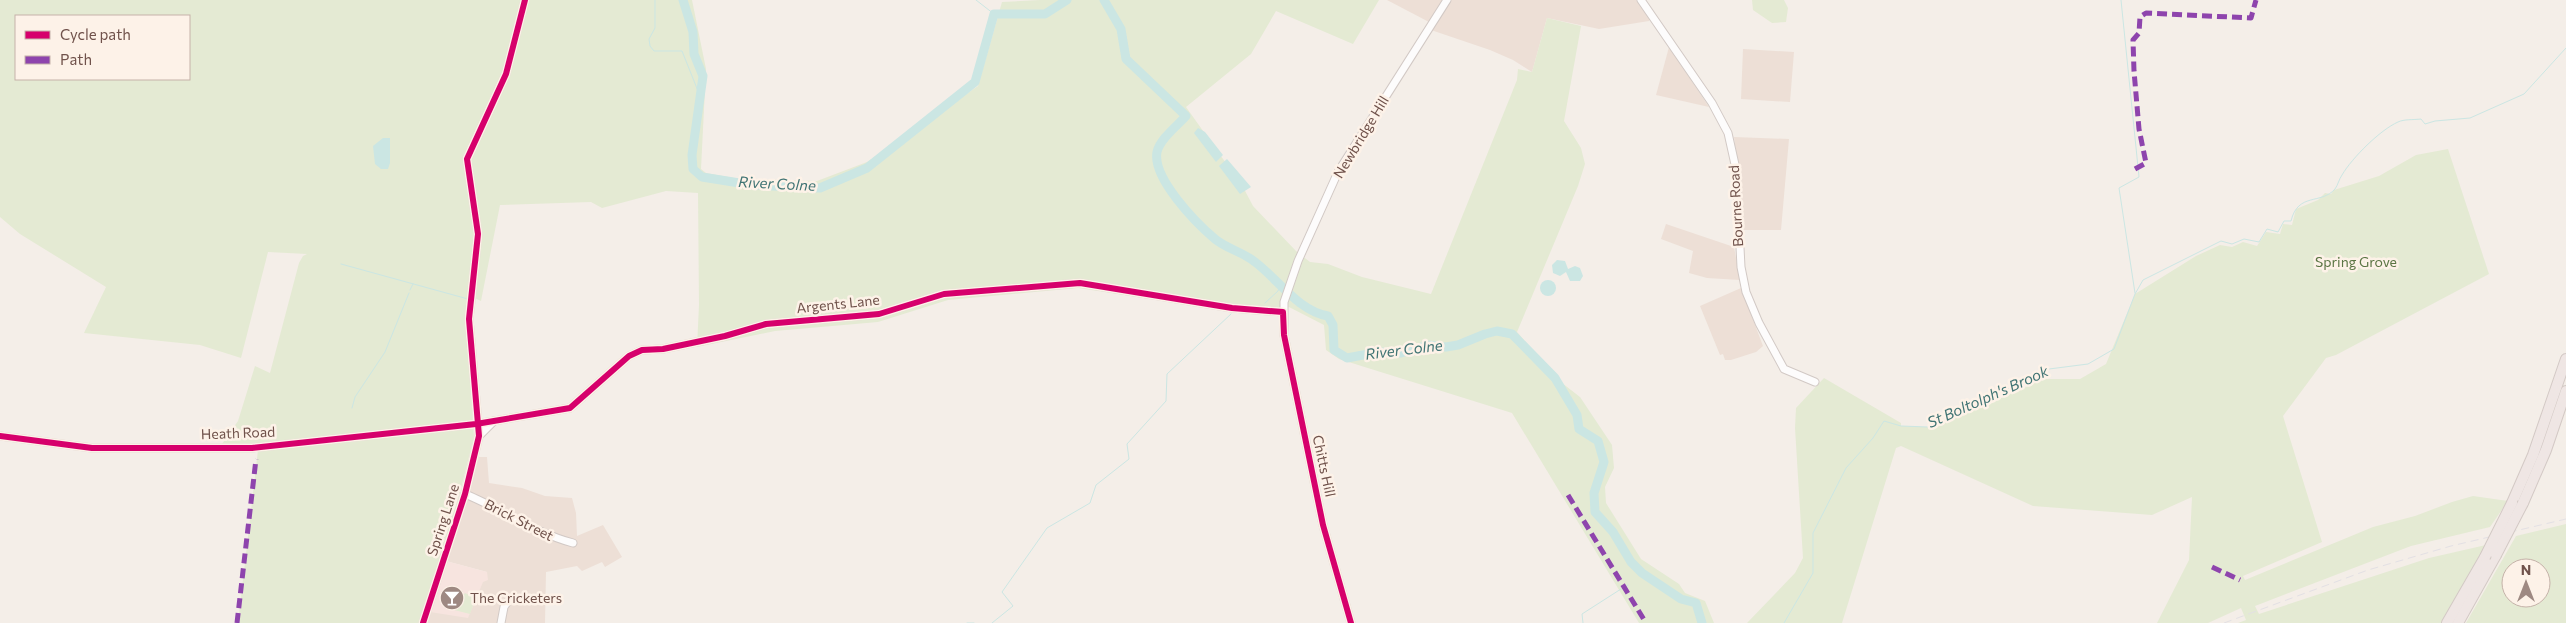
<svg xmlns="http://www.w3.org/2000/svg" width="2566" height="623" font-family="Commissioner,sans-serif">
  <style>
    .residential { fill: #eddfd6 }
    .commercial { fill: #f7e4df }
    .green { fill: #e4ead3; fill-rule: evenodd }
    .water { fill: #cbe6e3 }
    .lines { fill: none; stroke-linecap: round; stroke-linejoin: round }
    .stream { stroke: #cbe6e3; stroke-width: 1 }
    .river { stroke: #cbe6e3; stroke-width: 9 }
    .minor-casing { stroke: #d2c9c5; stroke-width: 9 }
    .highway-casing { stroke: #d3c9c5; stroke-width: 12 }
    .minor { stroke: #fdfcfc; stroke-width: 7 }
    .highway { stroke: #efe6e4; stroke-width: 10 }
    .rail { stroke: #e3e0e4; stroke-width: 1; stroke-dasharray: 8 5; stroke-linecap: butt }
    .highway-bridge-casing { stroke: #d3c9c5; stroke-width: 12; stroke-linecap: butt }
    .highway-bridge { stroke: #efe6e4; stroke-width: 10 }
    .quiet { stroke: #8e44ad; stroke-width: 5; stroke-dasharray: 10 5; stroke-linecap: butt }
    .cycleway-casing { stroke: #fdf2e8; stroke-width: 9 }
    .cycleway { stroke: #d6006c; stroke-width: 6 }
    .labels { text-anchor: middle; stroke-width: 5; stroke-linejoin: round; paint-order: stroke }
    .street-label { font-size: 14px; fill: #70524b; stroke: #fdf2e8 }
    .park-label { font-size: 14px; fill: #5b7544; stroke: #fdf2e8 }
    .poi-label { font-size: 14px; fill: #70524b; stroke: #fdf2e8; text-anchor: start }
    .water-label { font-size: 15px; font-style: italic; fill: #407474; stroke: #fdf2e8 }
  </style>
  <rect width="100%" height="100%" fill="#f4eee8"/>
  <g class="residential">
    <polygon points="1387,0 1443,0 1429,22"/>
    <polygon points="1451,0 1644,0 1652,14 1649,21 1599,29 1547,18 1532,72 1513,60 1490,50 1431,30"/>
    <polygon points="1669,47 1709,107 1656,95"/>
    <polygon points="1743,49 1794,52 1790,102 1741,99"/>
    <polygon points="1734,137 1789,139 1781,230 1742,230 1740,183"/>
    <polygon points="1666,224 1734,247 1740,280 1707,278 1689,273 1693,251 1661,239"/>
    <polygon points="1741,288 1763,346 1756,352 1731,360 1725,360 1723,354 1720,355 1700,306"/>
    <polygon points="479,457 487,457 489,483 522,488 545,496 572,498 576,513 577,536 603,525 622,557 605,567 602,562 582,571 577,566 546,572 545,623 426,623 430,612 487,572 446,561"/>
  </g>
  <polygon class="commercial" points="446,561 487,572 488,580 483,582 468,618 430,612"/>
  <g class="green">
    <path d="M0 0H692L706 69 701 169 706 173 734 178 817 181 867 162 978 86 1002 2 1040 0H1379L1353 44 1276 11 1251 54 1186 107 1243 187 1253 206 1296 251 1310 262 1328 264 1362 277 1431 294 1517 80 1518 69 1532 72 1547 18 1581 26 1564 121 1581 148 1585 164 1578 186 1517 332 1562 383 1580 397 1612 445 1614 468 1605 487 1606 503 1641 559 1679 584 1685 593 1705 601 1714 623H1639L1512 413 1339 359 1326 350 1324 325 1289 307 1274 314H1249L1078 288 948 300 878 322 775 331 697 347 699 305 698 193 666 191 602 208 591 202 500 205 481 301 468 295 466 322 474 437 451 528 419 623H238L258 450 252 444H222L238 421 255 366 270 373 299 263 303 256 307 254 268 252 241 358 200 345 84 333 106 287 20 234 0 217ZM16 16H189V79H16Z"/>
    <polygon points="1752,0 1784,0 1788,8 1786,22 1772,23 1753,10"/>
    <polygon points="2448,149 2489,274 2336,355 2326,358 2283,416 2322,542 2243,576 2245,580 2373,527 2415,516 2452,502 2473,496 2508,501 2490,527 2411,546 2255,606 2259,614 2429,558 2486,545 2441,623 2238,623 2246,620 2241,608 2208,623 2157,623 2189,560 2192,497 2152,515 2033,506 1901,446 1896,448 1842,623 1747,623 1795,573 1803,558 1795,428 1796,408 1824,378 1901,423 1901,426 1928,427 1972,411 2044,379 2080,379 2106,364 2135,294 2196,256 2220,245 2232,247 2243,242 2257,246 2266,232 2280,234 2283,224 2292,225 2296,209 2318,200 2325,193 2331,194 2334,190 2379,176 2416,155"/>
    <path d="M2566 524V623H2466L2516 536ZM2511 568H2541V598H2511Z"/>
    <polygon points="465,593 476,598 470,614 454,610 454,607"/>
  </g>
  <g class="water">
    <polygon points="1198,128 1205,132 1223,155 1216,162 1194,133"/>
    <polygon points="383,138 390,138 390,163 388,169 381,169 375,164 373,146"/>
    <polygon points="1227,159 1251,187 1240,194 1219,166"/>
    <polygon points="1557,260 1565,261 1568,269 1575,266 1580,268 1583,276 1580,281 1570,281 1566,272 1560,276 1553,273 1552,265"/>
    <circle cx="1548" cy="288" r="8"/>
  </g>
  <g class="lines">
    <g class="stream">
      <polyline points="655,0 655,28 649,39 650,46 654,51 682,51 700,96"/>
      <polyline points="976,0 994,14"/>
      <polyline points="2121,0 2139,177 2119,188 2135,293"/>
      <polyline points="341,264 468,299"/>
      <polyline points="410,290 413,284"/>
      <polyline points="1265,303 1278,291 1280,285"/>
      <polyline points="352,408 355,397 385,352 409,293"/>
      <polyline points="1625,587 1628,585"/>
      <polyline points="967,623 974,623"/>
      <polyline points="992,623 1013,606 1002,592 1047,528 1090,503 1096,485 1129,459 1127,444 1166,401 1167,374 1231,314"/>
      <polyline points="1583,623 1582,614 1621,589"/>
      <path d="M1784 623 1813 573V533L1846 468 1873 438 1884 421 1901 426 1928 427 2049 369 2088 364 2114 349 2135 294 2143 280 2221 241 2232 244 2244 239 2259 242 2267 229 2278 232 2284 221H2291C2298 192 2321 205 2335 189 2338 185 2339 179 2342 175 2352 158 2380 130 2398 122 2404 119 2413 120 2421 119L2425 124 2435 121 2470 118 2524 94 2566 48"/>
    </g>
    <g class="river">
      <polyline points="683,0 693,32 694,54 703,76 692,155 693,169 702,177 752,185 820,188 867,168 975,82 994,14 1045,14 1067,0"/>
      <path d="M1104 0 1121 29 1126 59 1186 116C1177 126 1160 139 1157 152 1152 178 1196 223 1215 239 1227 249 1243 252 1255 262 1278 279 1298 311 1328 316L1333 325 1334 350 1347 358 1379 352 1401 353 1428 345 1446 347 1458 345 1485 334 1497 331 1512 334 1555 378 1577 415 1579 429 1598 441 1604 462 1594 493 1595 512 1613 532 1631 562 1642 573 1681 599 1696 603 1702 623"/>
    </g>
    <g class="minor-casing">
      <g id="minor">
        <polyline points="1641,0 1712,103 1728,133 1736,169 1741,267 1746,292 1759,323 1784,369 1815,382"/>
        <polyline points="0,436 92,448 252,448 476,424 570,408 629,356 642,350 663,349 725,336 766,324 879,314 944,294 1080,283 1232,308 1283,312"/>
        <polyline points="479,436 494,421"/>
        <path d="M465 494C502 509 535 533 573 543"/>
        <polyline points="423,623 465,494 479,436 469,319 478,234 467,159 506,74 525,0"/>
        <polyline points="501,623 504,607 509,600"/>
        <polyline points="1351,623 1323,525 1284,335 1284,302 1298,261 1338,172 1447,0"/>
      </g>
    </g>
    <g class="highway-casing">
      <g id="highway">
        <polyline points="2512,503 2533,455 2566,359"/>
        <polyline points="2523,503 2546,450 2566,391"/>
        <polyline points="2447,623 2485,557"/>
        <polyline points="2458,623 2496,555"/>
      </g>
    </g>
    <use href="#minor" class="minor"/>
    <use href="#highway" class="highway"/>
    <polyline class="rail" points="2224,623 2368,570 2451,546 2566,519"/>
    <g class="highway-bridge-casing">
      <g id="highway-bridge">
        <polyline points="2496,555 2523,503"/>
        <polyline points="2485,557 2512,503"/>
      </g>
    </g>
    <use href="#highway-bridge" class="highway-bridge"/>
    <g class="quiet">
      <polyline points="2135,169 2146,163 2139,129 2134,71 2133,40 2139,33 2140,17 2146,13 2251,18 2256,0"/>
      <polyline points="1568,495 1646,623"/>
      <polyline points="2212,567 2240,580"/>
      <polyline points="237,623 256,459"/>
    </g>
    <g class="cycleway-casing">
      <g id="cycleway">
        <polyline points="0,436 92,448 252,448 476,424 570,408 629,356 642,350 663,349 725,336 766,324 879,314 944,294 1080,283 1232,308 1283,312 1284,335 1323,525 1351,623"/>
        <polyline points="423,623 465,494 479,436 469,319 478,234 467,159 506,74 525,0"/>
      </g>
    </g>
    <use href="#cycleway" class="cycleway"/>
  </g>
  <defs>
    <g id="bar-disc" transform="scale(1.25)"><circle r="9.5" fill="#9e8982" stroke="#fdf2e8"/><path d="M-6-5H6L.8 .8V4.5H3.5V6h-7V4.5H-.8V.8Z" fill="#fff"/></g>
  </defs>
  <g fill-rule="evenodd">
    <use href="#bar-disc" x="452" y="598"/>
  </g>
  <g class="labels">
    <g class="street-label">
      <text transform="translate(1361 137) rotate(-59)" y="5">Newbridge Hill</text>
      <text transform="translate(1736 206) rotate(-93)" y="5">Bourne Road</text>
      <text transform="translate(838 304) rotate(-6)" y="5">Argents Lane</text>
      <text transform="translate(238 433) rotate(-2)" y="5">Heath Road</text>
      <text transform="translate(1324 466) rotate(78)" y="5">Chitts Hill</text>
      <text transform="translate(443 520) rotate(-72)" y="5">Spring Lane</text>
      <text transform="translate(519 520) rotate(27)" y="5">Brick Street</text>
    </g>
    <g class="park-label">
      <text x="2356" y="267">Spring Grove</text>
    </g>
    <g class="poi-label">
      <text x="470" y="603">The Cricketers</text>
    </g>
    <g class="water-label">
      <text transform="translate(777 184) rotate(3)" y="5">River Colne</text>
      <text transform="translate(1404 350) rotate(-7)" y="5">River Colne</text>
      <text transform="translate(1988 397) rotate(-24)" y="5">St Boltolph's Brook</text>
    </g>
  </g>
  <rect x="15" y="15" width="175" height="65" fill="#fdf2e8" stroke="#c5b2a9"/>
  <rect x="25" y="31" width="25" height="8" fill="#d6006c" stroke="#c5b2a9"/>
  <text x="60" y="40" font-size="15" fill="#70524b">Cycle path</text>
  <rect x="25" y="56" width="25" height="8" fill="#8e44ad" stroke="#c5b2a9"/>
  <text x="60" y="65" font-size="15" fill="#70524b">Path</text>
  <g transform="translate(2526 583)"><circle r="24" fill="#fdf2e8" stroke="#c5b2a9"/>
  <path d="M0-4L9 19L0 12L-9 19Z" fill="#9e8982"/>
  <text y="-8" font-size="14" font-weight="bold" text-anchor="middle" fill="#70524b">N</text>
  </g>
</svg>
